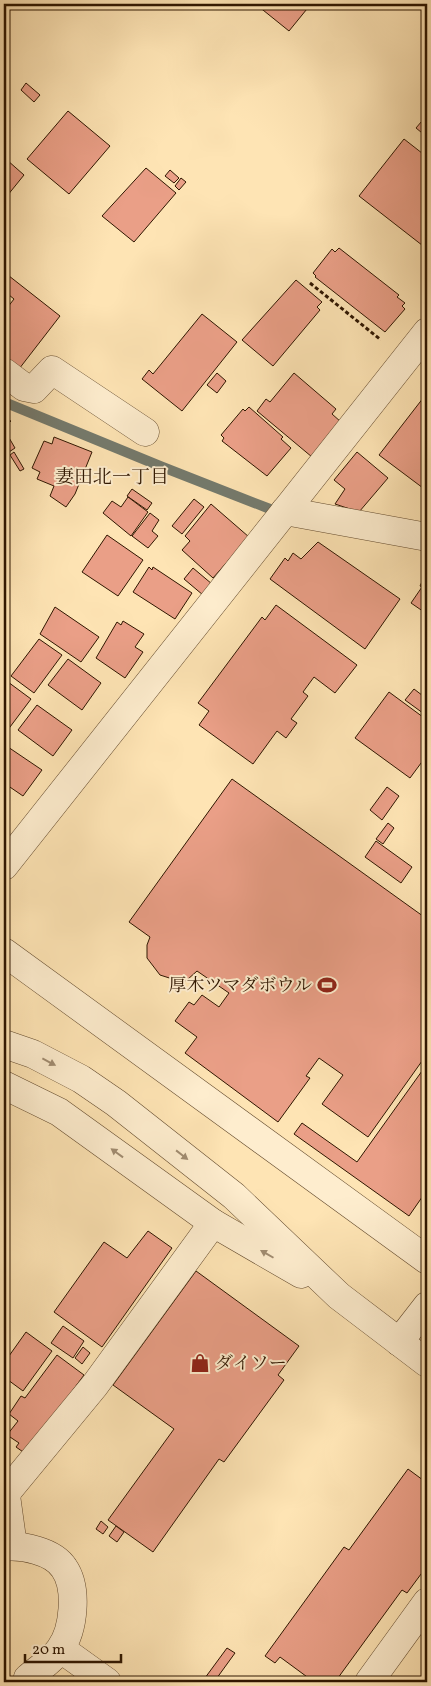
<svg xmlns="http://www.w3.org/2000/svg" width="431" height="1686" font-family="Vollkorn,'Noto Serif JP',serif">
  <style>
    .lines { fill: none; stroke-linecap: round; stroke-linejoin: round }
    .stream { stroke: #747a6d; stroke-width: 10 }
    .building { fill: #ea9f87; stroke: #2f1600 }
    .minor-casing { stroke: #634a2d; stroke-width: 29 }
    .path { stroke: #2f1600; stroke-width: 3; stroke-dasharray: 4 2.5; stroke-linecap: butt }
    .minor { stroke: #feedce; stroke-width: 28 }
    .oneway { fill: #a18c71 }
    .labels { text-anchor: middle; stroke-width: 4; stroke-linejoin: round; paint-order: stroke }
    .poi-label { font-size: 18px; fill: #2f1600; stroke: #feedce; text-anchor: end }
    .neighbourhood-label { font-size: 19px; fill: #2f1600; stroke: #feedce }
  </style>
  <rect width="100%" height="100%" fill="#fee4b4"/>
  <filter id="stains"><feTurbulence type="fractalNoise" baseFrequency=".004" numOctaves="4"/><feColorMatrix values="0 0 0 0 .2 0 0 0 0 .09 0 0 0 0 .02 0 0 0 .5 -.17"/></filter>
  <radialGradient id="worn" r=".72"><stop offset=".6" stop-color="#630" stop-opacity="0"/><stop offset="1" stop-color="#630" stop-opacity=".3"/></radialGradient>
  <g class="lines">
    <polyline class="stream" points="4,402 160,466 270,509"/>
  </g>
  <g class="building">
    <polygon points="260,4 311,4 289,31 258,6"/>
    <polygon points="26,83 40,95 34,102 21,90"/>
    <polygon points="68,111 110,146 69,194 27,159"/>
    <polygon points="427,115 427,137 416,128"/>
    <polygon points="404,139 427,157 427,249 359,196"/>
    <polygon points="7,160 24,175 7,196 4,194 4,164"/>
    <polygon points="146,168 176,193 134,242 102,216"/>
    <polygon points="170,170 179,178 174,183 165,176"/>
    <polygon points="181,178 186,182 179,190 175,186"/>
    <polygon points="339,248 399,295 397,297 405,303 402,306 405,309 385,332 315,277 316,276 313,273 332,249 335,252"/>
    <polygon points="4,272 60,316 19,369 4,357 4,312 14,299 4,291"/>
    <polygon points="296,280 322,302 317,307 320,310 273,366 242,340"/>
    <polygon points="202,314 237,342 182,411 142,379 149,370 153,374"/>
    <polygon points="217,373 226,381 217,393 207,385"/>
    <polygon points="294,373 336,409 332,414 341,422 312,457 257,411 266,399 270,402"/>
    <polygon points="427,393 427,491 379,455"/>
    <polygon points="249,407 283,437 281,439 291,448 267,476 222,441 224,438 221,435 243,409 245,411"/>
    <polygon points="4,418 11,421 4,428"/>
    <polygon points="8,436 15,448 9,452 4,442 4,439"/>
    <polygon points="54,437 92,452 75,494 66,507 50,496 54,486 37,479 40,472 32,468 44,441 52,444"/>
    <polygon points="14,452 24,469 20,471 10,455"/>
    <polygon points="357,452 388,478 359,512 335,504 345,489 334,480"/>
    <polygon points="132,489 152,503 147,510 127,496"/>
    <polygon points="128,497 148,512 131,536 103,513 112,501 121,507"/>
    <polygon points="194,499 204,507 182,534 172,526"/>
    <polygon points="211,504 249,537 213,578 182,550 190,541 185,536"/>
    <polygon points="150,513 159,520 152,531 158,536 148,548 132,536"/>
    <polygon points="107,535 143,560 118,596 82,572"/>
    <polygon points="318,542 400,599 365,649 270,579 285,558 288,561 293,553 301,559"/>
    <polygon points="149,567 152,570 153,567 192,593 175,619 133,592"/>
    <polygon points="193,568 212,584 203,595 184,579"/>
    <polygon points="427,571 427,614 411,603 422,587 420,586"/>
    <polygon points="276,605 357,665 335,693 314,677 303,692 308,696 291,719 297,723 286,738 277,731 253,764 199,725 209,711 198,703 262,617 265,620"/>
    <polygon points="55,607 99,637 81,662 40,634"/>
    <polygon points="123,621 144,634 135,647 143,652 125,678 96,658 117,622 121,625"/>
    <polygon points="39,639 62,655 34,693 11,676"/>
    <polygon points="68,659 101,683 82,710 48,685"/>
    <polygon points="8,682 31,699 4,735 4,687"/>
    <polygon points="414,689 427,699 427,716 405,700"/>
    <polygon points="389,692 427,720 427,755 410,778 355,738"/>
    <polygon points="37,705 72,730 53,756 18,730"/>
    <polygon points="8,747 42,770 23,796 4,783 4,753"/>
    <polygon points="232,779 427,919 427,1054 368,1137 322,1104 343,1075 319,1058 306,1076 310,1078 278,1122 185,1053 197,1037 175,1021 189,1002 194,1005 202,995 219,1007 229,993 197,971 187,980 182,982 160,975 147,958 147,945 150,937 129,922"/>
    <polygon points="387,787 399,796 382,820 370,810"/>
    <polygon points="388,823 394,828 383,844 376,839"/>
    <polygon points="376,841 412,867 401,883 365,857"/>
    <polygon points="427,1064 427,1190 409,1216 294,1134 302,1123 357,1162"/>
    <polygon points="148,1231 172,1248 102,1347 54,1312 104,1242 127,1258"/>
    <polygon points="196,1271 299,1346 278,1375 284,1380 224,1462 219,1459 153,1552 108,1520 174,1429 113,1385"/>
    <polygon points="63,1326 84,1341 73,1358 51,1343"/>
    <polygon points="26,1332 52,1351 23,1391 4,1377 4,1363"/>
    <polygon points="83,1347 90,1353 82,1364 75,1358"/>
    <polygon points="57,1355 84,1375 26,1454 16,1447 19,1443 7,1435 18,1421 9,1414 21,1396 25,1398"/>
    <polygon points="408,1469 427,1483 427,1566 407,1593 402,1590 335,1682 314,1682 280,1657 275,1663 265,1656 344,1547 349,1550"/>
    <polygon points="101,1521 108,1527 103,1534 96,1529"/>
    <polygon points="116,1526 124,1532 117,1542 109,1536"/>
    <polygon points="227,1648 235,1653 214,1682 202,1682"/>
  </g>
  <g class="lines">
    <g class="minor-casing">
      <g id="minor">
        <polyline points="4,372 24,387 34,389 52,370 145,432"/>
        <polyline points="285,511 427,537"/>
        <polyline points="4,866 427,332"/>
        <polyline points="4,952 427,1260"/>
        <polyline points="4,1044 33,1054 81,1079 116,1103 234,1196 339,1296 427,1363"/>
        <polyline points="4,1085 59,1112 213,1223 301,1274"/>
        <polyline points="399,1342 427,1306"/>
        <polyline points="4,1481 13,1546"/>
        <polyline points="6,1493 95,1385 213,1223"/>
        <path d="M4 1547C22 1545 53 1551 64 1568 78 1588 74 1630 60 1649 53 1660 38 1669 28 1678L29 1682"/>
        <polyline points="61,1649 107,1682"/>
        <polyline points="369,1682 427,1602"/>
      </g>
    </g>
    <polyline class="path" points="310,283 381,340"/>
    <use href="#minor" class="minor"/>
  </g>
  <defs><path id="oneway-solid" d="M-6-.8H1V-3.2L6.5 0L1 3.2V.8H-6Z" transform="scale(1.25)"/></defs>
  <g class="oneway">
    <use href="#oneway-solid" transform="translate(49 1062) rotate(28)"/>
    <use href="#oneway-solid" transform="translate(117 1153) rotate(-144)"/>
    <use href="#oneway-solid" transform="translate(182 1155) rotate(38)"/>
    <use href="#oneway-solid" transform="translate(267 1254) rotate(-150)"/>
  </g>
  <defs>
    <g id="stadium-bare" transform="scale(1.5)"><path d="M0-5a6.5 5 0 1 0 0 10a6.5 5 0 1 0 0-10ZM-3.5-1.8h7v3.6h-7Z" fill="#8f2418" stroke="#feedce" stroke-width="2.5" paint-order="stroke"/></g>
    <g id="shop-bare" transform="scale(1.5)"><path d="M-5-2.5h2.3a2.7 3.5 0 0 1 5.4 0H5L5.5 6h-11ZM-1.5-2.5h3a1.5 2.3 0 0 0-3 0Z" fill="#8f2418" stroke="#feedce" stroke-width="2.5" paint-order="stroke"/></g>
  </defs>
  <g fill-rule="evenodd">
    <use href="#stadium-bare" x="327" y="985"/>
    <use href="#shop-bare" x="200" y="1363"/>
  </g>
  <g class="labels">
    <g class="poi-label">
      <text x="312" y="991">厚木ツマダボウル</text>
      <text x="215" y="1369" text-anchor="start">ダイソー</text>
    </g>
    <g class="neighbourhood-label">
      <text x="112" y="483">妻田北一丁目</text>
    </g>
  </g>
  <rect width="431" height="1686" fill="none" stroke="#fee4b4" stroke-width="20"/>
  <rect x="5" y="5" width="421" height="1676" fill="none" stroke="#2f1600" stroke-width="2.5"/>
  <rect x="10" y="10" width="411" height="1666" fill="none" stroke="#2f1600"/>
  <path d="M25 1654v8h96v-8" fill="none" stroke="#2f1600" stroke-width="2.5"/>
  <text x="32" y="1654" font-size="15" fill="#2f1600" stroke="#feedce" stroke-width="4" paint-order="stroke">20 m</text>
  <rect width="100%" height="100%" filter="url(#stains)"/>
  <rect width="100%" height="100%" fill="url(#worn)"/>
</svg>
